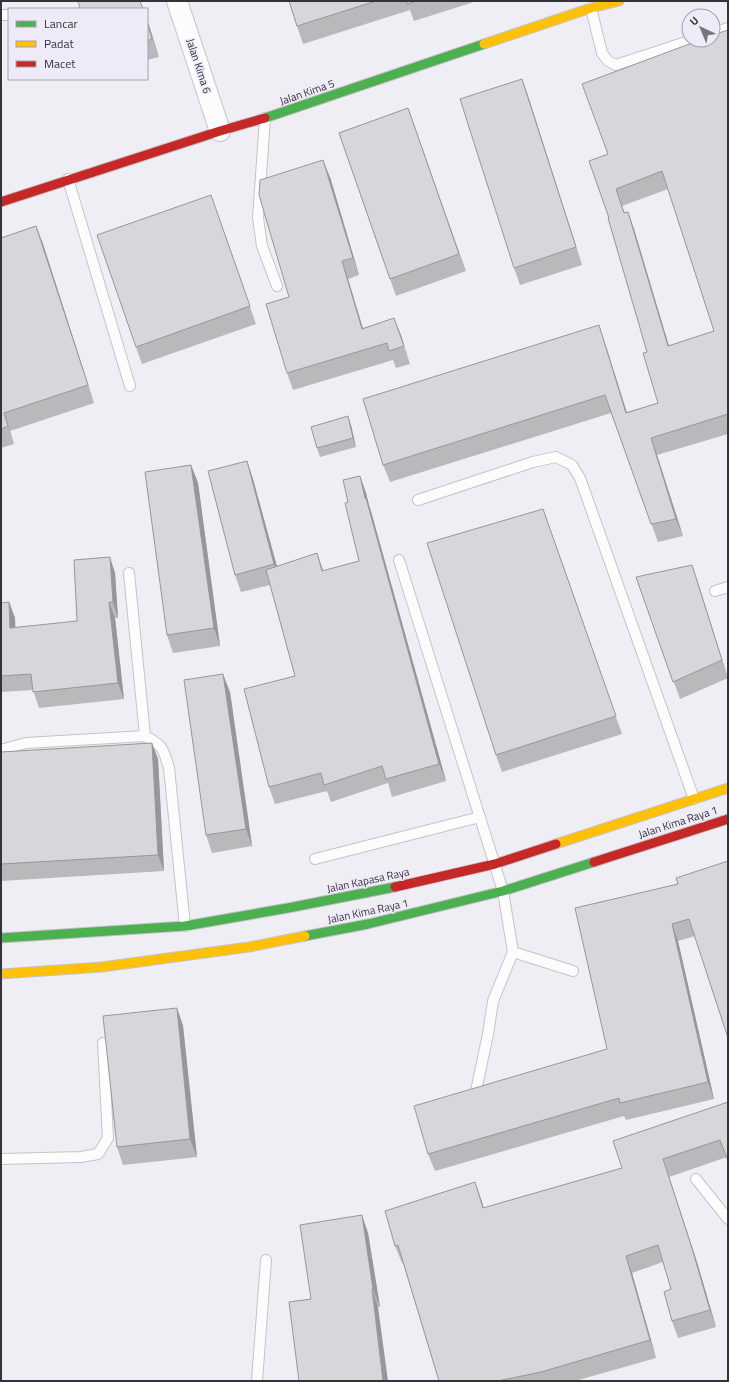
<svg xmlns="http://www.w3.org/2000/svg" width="729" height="1382" font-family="'Titillium Web',sans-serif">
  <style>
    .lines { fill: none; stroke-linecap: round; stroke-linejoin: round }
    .lane-casing { stroke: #c5c3c9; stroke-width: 12 }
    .street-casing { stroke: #c5c3c9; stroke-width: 22 }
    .fast-casing { stroke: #c5c3c9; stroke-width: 11 }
    .slow-casing { stroke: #c5c3c9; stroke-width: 11 }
    .jam-casing { stroke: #c5c3c9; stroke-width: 11 }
    .lane { stroke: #fdfcfd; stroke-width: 10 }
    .street { stroke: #fdfcfd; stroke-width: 20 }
    .fast { stroke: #4caf50; stroke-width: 9 }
    .slow { stroke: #ffc107; stroke-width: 9 }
    .jam { stroke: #c62828; stroke-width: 9 }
    .wall { fill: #bab8bb; fill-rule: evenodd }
    .shaded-wall { fill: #979699 }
    .building { fill: #d8d6da; stroke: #979699; fill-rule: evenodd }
    .labels { text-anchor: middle; stroke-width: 3; stroke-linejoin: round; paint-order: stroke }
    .street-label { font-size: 11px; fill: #353339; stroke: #eeeaf8 }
  </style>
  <rect width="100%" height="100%" fill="#efeef4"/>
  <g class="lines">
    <g class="lane-casing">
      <g id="lane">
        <polyline points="591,8 602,53 608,61 616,65 692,40"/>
        <polyline points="1,15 9,15"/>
        <polyline points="713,33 728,28"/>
        <polyline points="265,118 258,218 262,246 277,286"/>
        <polyline points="68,179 130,386"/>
        <polyline points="418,500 533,462 556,457 572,465 580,478 694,799"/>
        <polyline points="399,560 503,891 513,952 493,1001 488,1034 476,1091"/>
        <polyline points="129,573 145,736"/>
        <polyline points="715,591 728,587"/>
        <path d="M1 750 26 743 145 736C164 746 163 749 169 768L185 926"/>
        <polyline points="315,859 480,817"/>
        <polyline points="513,952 573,971"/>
        <polyline points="1,1159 81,1157 98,1154 108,1138 103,1043"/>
        <polyline points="696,1179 728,1219"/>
        <polyline points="257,1381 266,1260"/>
      </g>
    </g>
    <g class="street-casing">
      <polyline id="street" points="177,1 220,131"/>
    </g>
    <g class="fast-casing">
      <g id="fast">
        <polyline points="265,118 484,44"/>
        <polyline points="305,936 368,924 503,891 594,862"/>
        <polyline points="1,938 185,926 288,908 395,887"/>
      </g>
    </g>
    <g class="slow-casing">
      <g id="slow">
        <polyline points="484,44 591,8 619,1"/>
        <polyline points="556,844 728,788"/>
        <polyline points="1,974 102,967 249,947 305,936"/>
      </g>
    </g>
    <g class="jam-casing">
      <g id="jam">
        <polyline points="1,202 220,131 265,118"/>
        <polyline points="594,862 728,819"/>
        <polyline points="395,887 495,864 556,844"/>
      </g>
    </g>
    <use href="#lane" class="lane"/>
    <use href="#street" class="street"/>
    <use href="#fast" class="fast"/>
    <use href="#slow" class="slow"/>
    <use href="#jam" class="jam"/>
  </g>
  <g class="wall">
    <polygon points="289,1 477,1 414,21 410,10 303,44 297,26"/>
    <polygon points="147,19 159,57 147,60"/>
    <path d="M728 30V434L657 455 683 536 658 542 611 413 390 482 383 465 605 343 627 412 658 403 647 352 609 218 608 154ZM668 189 714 331 669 346 634 229 628 212 625 213 622 206Z"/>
    <polygon points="522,79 528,96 582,265 520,285 514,268"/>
    <polygon points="408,108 466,271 396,296 339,133"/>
    <polygon points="330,177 359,275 348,279 363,328 394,318 410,364 396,368 393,360 293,390 287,373 289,297"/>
    <polygon points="217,212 256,324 142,364 136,347"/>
    <polygon points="36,226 43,244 94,403 10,431 14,444 1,448 1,238"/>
    <polygon points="351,425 356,447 320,457 317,448"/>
    <polygon points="247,461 253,479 277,566 324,571 359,561 348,502 360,476 366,493 369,505 372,515 446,781 392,797 388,783 331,802 327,791 275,804 269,787 295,676 270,585 241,592 235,575"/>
    <polygon points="191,465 198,483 220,646 173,653 167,635"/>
    <polygon points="543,509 622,734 502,772 496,755"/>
    <polygon points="115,573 118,618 115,618 124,699 39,708 33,690 1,692 1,603 9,602 15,618 15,628 77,621"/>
    <polygon points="636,577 698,583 728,678 680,699"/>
    <polygon points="230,692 252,846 212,853 206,835"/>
    <polygon points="152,743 158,759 164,871 1,881 1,752"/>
    <polygon points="678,884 695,936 678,941 714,1099 626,1120 624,1116 435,1171 428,1154 607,1049"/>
    <polygon points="177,1008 183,1026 197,1157 123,1165 117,1147"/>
    <polygon points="728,1102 727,1157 669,1177 697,1262 716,1327 678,1338 672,1321 671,1289 663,1262 632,1273 656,1358 575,1381 439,1381 403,1263 402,1263 395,1246 475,1182 484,1208 622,1168"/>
    <polygon points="368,1233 380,1307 311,1299"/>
  </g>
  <g class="shaded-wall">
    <polygon points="147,19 159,57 147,22"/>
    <polygon points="522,79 528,96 582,265 576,247"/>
    <polygon points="323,160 330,177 359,275 353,258"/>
    <polygon points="628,212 634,229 674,363 668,346"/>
    <polygon points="36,226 43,244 94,403 88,385"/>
    <polygon points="342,261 348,279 368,346 362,329"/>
    <polygon points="394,318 401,335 410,364 404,346"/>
    <polygon points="599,325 605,343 632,430 626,413"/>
    <polygon points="4,413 10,431 14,444 8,426"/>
    <polygon points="348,416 351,425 356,447 353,438"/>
    <polygon points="651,438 657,455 683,536 676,519"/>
    <polygon points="247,461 253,479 281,582 274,564"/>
    <polygon points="191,465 198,483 220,646 214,628"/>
    <polygon points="360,476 366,493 369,505 372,515 446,781 439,764 365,498"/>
    <polygon points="317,553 323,570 329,588 322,571"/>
    <polygon points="110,557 115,573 118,618 113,602"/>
    <polygon points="692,565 698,583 728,678 722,660"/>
    <polygon points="9,602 15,618 16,644 10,628"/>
    <polygon points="109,602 115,618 124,699 118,683"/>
    <polygon points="223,674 230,692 252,846 246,829"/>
    <polygon points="152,743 158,759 164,871 158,855"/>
    <polygon points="672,924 678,941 714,1099 708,1082"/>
    <polygon points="177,1008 183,1026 197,1157 190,1139"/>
    <polygon points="663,1159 697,1262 716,1327 710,1310"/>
    <polygon points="475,1182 481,1199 489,1226 483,1208"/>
    <polygon points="362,1215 368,1233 380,1307 373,1289"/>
    <polygon points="626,1256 632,1273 656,1358 650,1340"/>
    <polygon points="372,1289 378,1307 388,1381 383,1381"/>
  </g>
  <g class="building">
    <polygon points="78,1 140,1 143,9 78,9 80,8"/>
    <polygon points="289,1 376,1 297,26"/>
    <polygon points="407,1 416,1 407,4"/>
    <polygon points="147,22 152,39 147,41"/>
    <path d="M728 30V414L651 438 676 519 651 524 605 395 383 465 363 399 599 325 626 413 658 403 643 353 647 352 608 218H609L589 161 608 154 582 84 700 40H713V35ZM662 171 714 331 668 346 628 212 624 213 616 189Z"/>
    <polygon points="522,79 576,247 514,268 460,99"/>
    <polygon points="408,108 459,254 390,279 339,133"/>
    <polygon points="323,160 353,258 342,261 362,329 394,318 404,346 389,351 387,343 287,373 266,304 289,297 259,195 260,180"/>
    <polygon points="211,195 250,306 136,347 97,235"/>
    <polygon points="36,226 88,385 4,413 8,426 1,429 1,238"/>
    <polygon points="348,416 353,438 317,448 311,427"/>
    <polygon points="247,461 274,564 235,575 208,471"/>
    <polygon points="191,465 214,628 167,635 145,472"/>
    <polygon points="360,476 365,498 366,498 439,764 386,779 382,766 324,785 321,773 269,787 244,689 295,676 266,570 317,553 322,571 359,561 345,503 348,502 343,480"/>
    <polygon points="543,509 616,716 496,755 427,543"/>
    <polygon points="110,557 113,602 109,602 118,683 33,692 31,674 1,676 1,603 9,602 10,628 77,621 74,560"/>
    <polygon points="692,565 722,660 673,682 636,577"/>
    <polygon points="223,674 246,829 206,835 184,680"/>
    <polygon points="152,743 158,855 1,864 1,752"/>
    <polygon points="728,861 728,1038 689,919 672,924 708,1082 620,1103 619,1098 428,1154 414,1106 607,1049 575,908 678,884 676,878"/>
    <polygon points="177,1008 190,1139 117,1147 103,1016"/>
    <polygon points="728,1102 728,1161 720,1140 663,1159 691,1245 710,1310 672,1321 664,1292 671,1289 658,1245 626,1256 650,1340 541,1372 498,1381 439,1381 398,1245 395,1246 385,1211 475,1182 483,1208 622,1168 613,1141"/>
    <polygon points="362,1215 373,1289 372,1289 383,1381 299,1381 289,1302 311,1299 300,1225"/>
  </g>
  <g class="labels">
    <g class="street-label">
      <text transform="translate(199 66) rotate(72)" y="4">Jalan Kima 6</text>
      <text transform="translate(307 92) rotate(-19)" y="4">Jalan Kima 5</text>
      <text transform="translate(678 822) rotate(-18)" y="4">Jalan Kima Raya 1</text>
      <text transform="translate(368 880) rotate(-12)" y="4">Jalan Kapasa Raya</text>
      <text transform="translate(368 911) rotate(-12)" y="4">Jalan Kima Raya 1</text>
    </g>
  </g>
  <rect width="729" height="1382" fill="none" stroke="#353339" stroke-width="4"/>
  <rect x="8" y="8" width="140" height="72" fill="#eeeaf8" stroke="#a4a1ac"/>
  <rect x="16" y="21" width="20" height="6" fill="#4caf50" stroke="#a4a1ac"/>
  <text x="44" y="28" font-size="12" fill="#353339">Lancar</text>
  <rect x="16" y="41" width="20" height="6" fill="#ffc107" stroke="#a4a1ac"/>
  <text x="44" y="48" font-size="12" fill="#353339">Padat</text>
  <rect x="16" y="61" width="20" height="6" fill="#c62828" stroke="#a4a1ac"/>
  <text x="44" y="68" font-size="12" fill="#353339">Macet</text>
  <g transform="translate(701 28) rotate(316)"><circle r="19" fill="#eeeaf8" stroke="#a4a1ac"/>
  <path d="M0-3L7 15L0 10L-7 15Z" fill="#76747a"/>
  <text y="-6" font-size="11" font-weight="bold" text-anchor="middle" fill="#353339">U</text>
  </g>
</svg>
